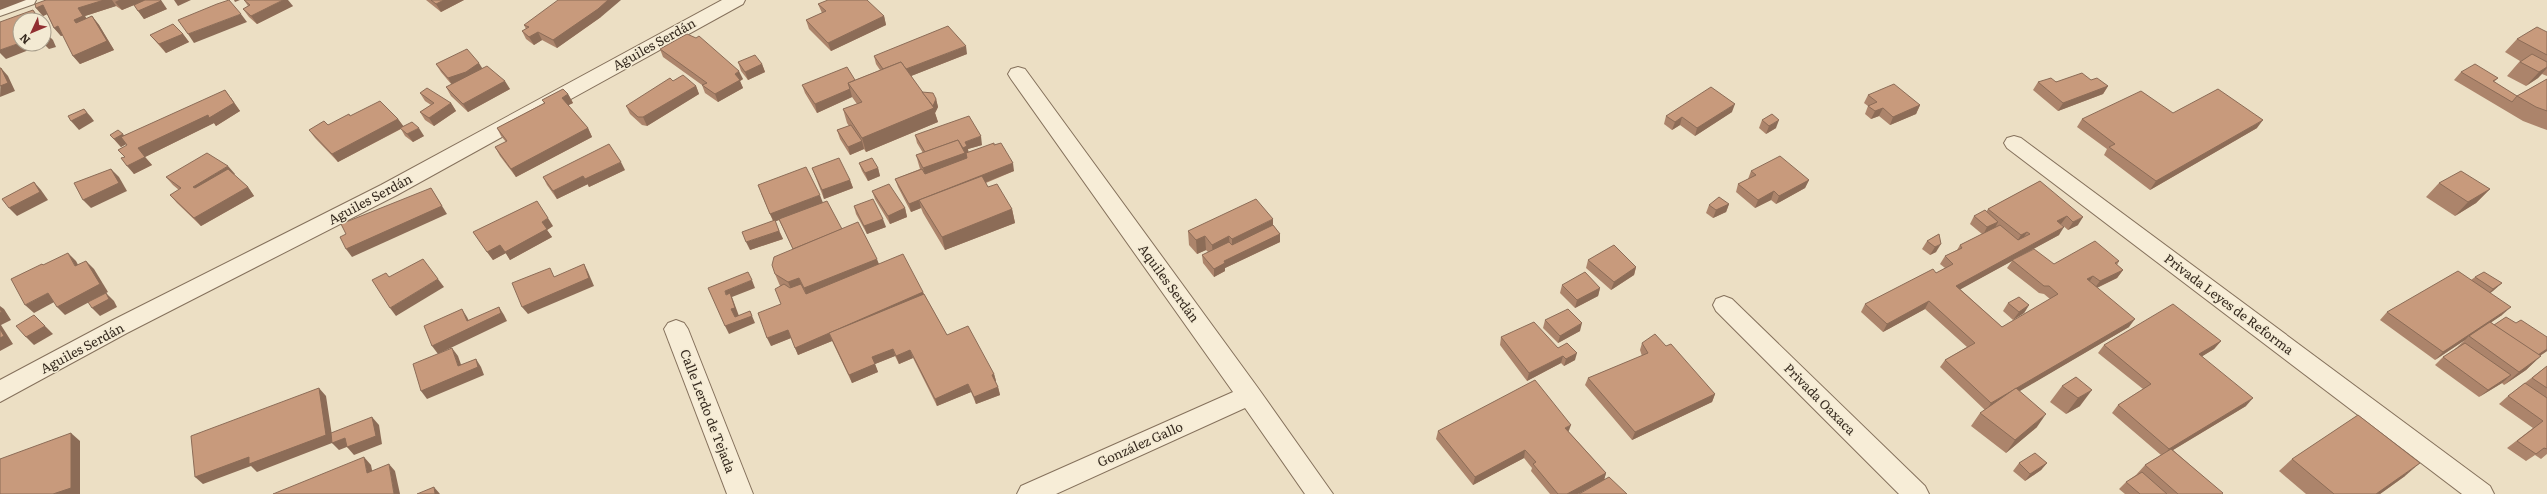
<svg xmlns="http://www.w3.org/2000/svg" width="2547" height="494" font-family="Literata,serif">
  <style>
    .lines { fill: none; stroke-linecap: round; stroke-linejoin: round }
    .street-casing { stroke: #85715c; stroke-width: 2 }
    .street { fill: #f7edd7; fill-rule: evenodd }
    .wall { fill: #ac846b; fill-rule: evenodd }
    .shaded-wall { fill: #8c6c57 }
    .building { fill: #c89a7c; stroke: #8c6c57 }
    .labels { text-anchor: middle; stroke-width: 3; stroke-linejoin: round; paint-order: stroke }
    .street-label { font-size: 13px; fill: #362a1f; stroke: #f3ead3 }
  </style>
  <rect width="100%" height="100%" fill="#ecdfc4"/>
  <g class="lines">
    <g class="street-casing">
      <g id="street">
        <polygon points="9,0 36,0 34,4 0,16 0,3"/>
        <polygon points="722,0 745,0 743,4 397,195 127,333 0,402 0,380 111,321 381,185"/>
        <polygon points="1018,67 1025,69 1258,388 1333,494 1305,494 1245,408 1056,494 1017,494 1021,486 1233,392 1011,79 1008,74 1011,69"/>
        <polygon points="2014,136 2021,138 2490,486 2494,494 2462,494 2007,148 2004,143 2007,138"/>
        <polygon points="1724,296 1732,299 1925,486 1929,494 1899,494 1716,311 1713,305 1716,299"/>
        <polygon points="676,320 684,323 688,329 753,494 727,494 664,329 668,323"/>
      </g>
    </g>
    <use href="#street" class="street"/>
  </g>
  <g class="wall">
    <polygon points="46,0 144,0 167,9 144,19 134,5 122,10 116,6 85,16 86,19 92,16 99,25 114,50 80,64 73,56 63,35 61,36 54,28 47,14 43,16 36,8"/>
    <polygon points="244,0 293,6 257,24 249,17 243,9 248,6"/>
    <polygon points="426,0 464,0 441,12"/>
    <polygon points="818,4 884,16 886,25 831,51 809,29 806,20 822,13"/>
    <polygon points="601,17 557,48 542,40 534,45 526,39 522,31 526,29 524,25"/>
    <polygon points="2547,32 2547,76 2542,74 2538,78 2526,86 2507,76 2520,61 2505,52 2517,39"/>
    <polygon points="183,34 189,42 166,53 157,43 150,35"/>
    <polygon points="660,49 743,79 740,81 743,88 718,102 705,93 702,85 663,57"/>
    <polygon points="967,54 911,76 922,92 936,99 938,107 935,113 938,122 866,152 864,149 850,155 840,139 837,130 849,126 847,123 843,109 857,104 852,97 817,113 805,93 802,85 855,80 880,70 876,64 874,56"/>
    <polygon points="738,62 762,64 765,72 748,80 741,71"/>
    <polygon points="436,64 482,68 510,89 468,112 451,96 446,87 452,85 441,72"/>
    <polygon points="2461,72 2498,78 2494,82 2517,96 2547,79 2547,130 2523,121 2454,80"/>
    <polygon points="2091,80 2108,86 2103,94 2058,111 2033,90 2038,82"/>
    <polygon points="673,81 696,86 699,94 647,126 642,125 630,114 626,106"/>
    <polygon points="420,93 451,103 456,111 434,126 425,120 420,112 431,105 425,101"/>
    <polygon points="568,94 573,103 568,105 588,128 592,137 516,177 500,156 495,147 506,142 501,136 497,128 544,103 542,100"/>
    <polygon points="1868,95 1920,105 1916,114 1890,125 1879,116 1871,119 1865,114 1868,106 1864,103"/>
    <polygon points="231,98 240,111 216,126 214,123 145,157 152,165 134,174 125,157 127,145 126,144 121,147 110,135 125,135"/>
    <polygon points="1732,112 1695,136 1680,125 1672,130 1664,124 1666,116"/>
    <polygon points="2173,113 2257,128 2150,190 2104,155 2107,149 2077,127 2082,119"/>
    <polygon points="350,116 398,119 403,126 424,136 413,142 405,136 401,129 338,162 315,138 309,130 328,125"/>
    <polygon points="1762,120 1776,128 1766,134 1759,128"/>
    <polygon points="915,135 982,145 968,149 968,152 994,145 1014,171 986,183 988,187 1012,209 1015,223 945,250 923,213 921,208 911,212 898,187 895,179 920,169 916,155 923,153 917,143"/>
    <polygon points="859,163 878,168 880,176 868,181 862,171"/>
    <polygon points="812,168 850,180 853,188 824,199"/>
    <polygon points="625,170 589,187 588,184 557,199 547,185 543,177"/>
    <polygon points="1751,171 1809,180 1805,188 1776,204 1771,200 1755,208 1736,192 1738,184 1748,179"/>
    <polygon points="235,174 234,175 248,187 254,196 201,226 177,203 170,195 179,190 173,185 166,177"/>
    <path d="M2040 181 2078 225 2068 230 2061 224 2059 235 2022 255 2054 264 2119 261 2117 265 2123 270 2117 278 2097 288 2129 327 2019 391 2037 427 2006 453 1971 426 1980 413 1985 410 1940 367 1945 360 1967 347 1925 309 1883 332 1861 312 1865 304 1936 273 1945 268 1940 264 1945 256 1957 250 1960 245 1982 234 1970 224 1974 216 1986 212 1988 209ZM2012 261 2007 268 2039 293 2044 294 2050 299 2002 327 1960 289Z"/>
    <polygon points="2439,183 2490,189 2476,203 2455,216 2426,197"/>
    <polygon points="872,191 905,208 907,217 890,224 875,199"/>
    <polygon points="761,193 823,202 842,229 879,264 923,292 947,335 994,374 996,381 996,382 998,387 1000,395 976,404 971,392 937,406 913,358 899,364 895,356 875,364 878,372 852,383 832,341 798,355 791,338 771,346 781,304 780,286 775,274 793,249 779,220 775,221 783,239 750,250 773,221"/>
    <polygon points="1729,204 1726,212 1713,218 1706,213 1709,205"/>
    <polygon points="854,206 886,227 867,234 856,214"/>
    <polygon points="1273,225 1280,234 1280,242 1225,268 1225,271 1214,277 1203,263 1202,255 1208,252 1206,250 1197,254 1189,245 1188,231"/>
    <polygon points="553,226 547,230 552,237 510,260 506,253 493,260 473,232"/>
    <polygon points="1939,234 1936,252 1930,255 1922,249 1927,241"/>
    <polygon points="1588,260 1636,267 1634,275 1611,290 1586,268"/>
    <polygon points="2475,277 2502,283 2490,293 2502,315 2491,322 2494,325 2547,351 2540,356 2526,370 2504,385 2502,383 2479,397 2435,365 2443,357 2455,350 2455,349 2465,340 2435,360 2380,320 2387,312 2471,280"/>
    <polygon points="1562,285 1600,288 1598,296 1575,308 1560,293"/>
    <polygon points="2008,303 2029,305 2024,313 2013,320 2003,311"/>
    <polygon points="1545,320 1580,331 1558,343 1543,328"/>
    <polygon points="1501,337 1558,348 1575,360 1564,366 1561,363 1527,381 1500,345"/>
    <polygon points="2221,341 2214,349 2202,356 2246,406 2173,450 2223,494 2125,494 2119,489 2126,482 2136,475 2145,465 2161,455 2112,413 2118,405 2143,389 2098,353 2104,345"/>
    <polygon points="1642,343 1715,394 1712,402 1632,440 1585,385 1588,378 1642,356 1640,350"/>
    <polygon points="2547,366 2547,454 2541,459 2535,455 2526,461 2507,448 2533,428 2499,404 2508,396"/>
    <polygon points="2076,377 2080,406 2066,414 2050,402 2062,386"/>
    <polygon points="1438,431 1569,432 1606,473 1604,480 1578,494 1550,494 1531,471 1532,468 1524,458 1473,485 1436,439"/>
    <polygon points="2292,459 2405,476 2380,494 2306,494 2279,471"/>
    <polygon points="2019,463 2047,463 2041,470 2025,481 2013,471"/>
  </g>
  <g class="shaded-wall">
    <polygon points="0,0 26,0 0,10"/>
    <polygon points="104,0 112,0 116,6 85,16 90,24 76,23 74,20 78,8"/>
    <polygon points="119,0 144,0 144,1 122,10 115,2"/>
    <polygon points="161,0 167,9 144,19 138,11"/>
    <polygon points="174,0 191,0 178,6"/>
    <polygon points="234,0 240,0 235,2"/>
    <polygon points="283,0 288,0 293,6 257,24 251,16"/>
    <polygon points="444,0 464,0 441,12 436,4"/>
    <polygon points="608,0 621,0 601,17 557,48 553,40"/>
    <polygon points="43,5 50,13 43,16 36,8"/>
    <polygon points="33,10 40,18 42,20 39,20"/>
    <polygon points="241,14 247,22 194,43 188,34"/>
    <polygon points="92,16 99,25 114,50 80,64 73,56"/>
    <polygon points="884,16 886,25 831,51 828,43"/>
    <polygon points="44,25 50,35 49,36 53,40 56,47 49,49 44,44 6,59 0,53 0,50 20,43 20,44 44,44"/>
    <polygon points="58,26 65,35 61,36 54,28"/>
    <polygon points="538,32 542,40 534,45 529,37"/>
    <polygon points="183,34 189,42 166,53 159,44"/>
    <polygon points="966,46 967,54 906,78 904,70"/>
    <polygon points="479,63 484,71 453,86 448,78"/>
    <polygon points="762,64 765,72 748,80 745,72"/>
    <polygon points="2547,67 2547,68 2538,78 2526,86 2539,72"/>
    <polygon points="1,68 8,76 15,91 0,97"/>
    <polygon points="739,71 743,79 740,81 743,88 718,102 715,94 735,74"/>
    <polygon points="505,81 510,89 468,112 463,104"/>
    <polygon points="696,86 699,94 647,126 643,117"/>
    <polygon points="2108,86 2103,94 2058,111 2063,103"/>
    <polygon points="850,89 852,97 817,113 815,104"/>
    <polygon points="225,90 240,111 216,126 214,123 145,157 152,165 134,174 127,166 138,148"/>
    <polygon points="568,94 573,103 567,106 562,98"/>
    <polygon points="936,99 938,107 935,113 938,122 866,152 862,138"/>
    <polygon points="451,103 456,111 434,126 429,118"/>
    <polygon points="1735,104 1732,112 1695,136 1697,128"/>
    <polygon points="1920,105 1916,114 1890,125 1893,117"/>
    <polygon points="1883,108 1879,116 1871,119 1875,111"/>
    <polygon points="84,109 91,117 94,121 79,130 71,121"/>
    <polygon points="1682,117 1680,125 1672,130 1675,122"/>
    <polygon points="398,119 404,127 338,162 332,154"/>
    <polygon points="1779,120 1776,128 1766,134 1769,126"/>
    <polygon points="2263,120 2257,128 2150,190 2156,181"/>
    <polygon points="419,128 424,136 413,142 407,134"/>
    <polygon points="588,128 592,137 516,177 511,169"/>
    <polygon points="123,134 130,142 121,147 114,139"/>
    <polygon points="981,136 982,145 968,149 969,154 969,166 927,182 923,168 961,148 965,142"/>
    <polygon points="862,141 864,149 850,155 848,147"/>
    <polygon points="621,162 625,170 589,187 585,179"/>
    <polygon points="1013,163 1014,171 923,207 919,200"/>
    <polygon points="228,166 235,174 200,195 193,187"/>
    <polygon points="878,168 880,176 868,181 865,173"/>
    <polygon points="111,169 119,177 127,191 91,208 83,200"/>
    <polygon points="583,176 588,184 557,199 553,191"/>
    <polygon points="850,180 853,188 824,199 822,190"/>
    <polygon points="1809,180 1805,188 1776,204 1779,196"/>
    <polygon points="34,182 41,190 48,200 17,216 9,208"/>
    <polygon points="248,187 254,196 201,226 194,218"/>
    <polygon points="431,188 447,214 352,257 346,249"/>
    <polygon points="2490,189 2476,203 2455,216 2468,202"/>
    <polygon points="1774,191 1771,200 1755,208 1758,200"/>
    <polygon points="820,195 823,203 774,222 770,214"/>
    <polygon points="919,200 921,208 911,212 909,204"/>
    <polygon points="1729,204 1726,212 1713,218 1716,210"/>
    <polygon points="905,208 907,217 890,224 888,216"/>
    <polygon points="1012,209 1015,223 945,250 942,237"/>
    <polygon points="2067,216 2061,224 2052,229 2057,221"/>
    <polygon points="2083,217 2078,225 2068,230 2073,222"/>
    <polygon points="548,218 553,226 547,230 552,237 510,260 505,252 542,222"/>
    <polygon points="883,219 886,227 867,234 864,226"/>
    <polygon points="1273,219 1273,233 1232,253 1232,239"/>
    <polygon points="1998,222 1994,230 1983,235 1987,227"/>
    <polygon points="2064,227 2059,235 2013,260 2012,260 2012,261 1952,294 1956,286"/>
    <polygon points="779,231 783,239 750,250 746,242"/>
    <polygon points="2027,232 2022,240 2016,243 2021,235"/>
    <polygon points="1280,234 1280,242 1225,268 1225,271 1214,277 1214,269 1224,261"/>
    <polygon points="1205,236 1206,250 1197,254 1196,240"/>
    <polygon points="1229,236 1230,250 1213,258 1212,245"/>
    <polygon points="1941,244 1936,252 1930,255 1935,247"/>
    <polygon points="500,245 506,253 493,260 487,252"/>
    <polygon points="68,253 76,261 83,274 75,266"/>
    <polygon points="877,259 882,272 809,302 804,288"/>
    <polygon points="86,261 94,269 108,292 65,315 57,307"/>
    <polygon points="584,264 588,272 594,286 528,314 522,307"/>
    <polygon points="1636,267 1634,275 1611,290 1614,282"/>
    <polygon points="2123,270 2117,278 2094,289 2100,281"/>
    <polygon points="2093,276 2088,284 2087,279"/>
    <polygon points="799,278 804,291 794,296 788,282"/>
    <polygon points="438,279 444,287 396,316 390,308"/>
    <polygon points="752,280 755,288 732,297 739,316 750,311 755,323 729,334 725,326 731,309 730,303 725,291"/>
    <polygon points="2502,283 2493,291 2485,297 2493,289"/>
    <polygon points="1600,288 1598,296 1575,308 1577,300"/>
    <polygon points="923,292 926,300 829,333 832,341 798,355 795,348"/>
    <polygon points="48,293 56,301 34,313 25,305"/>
    <polygon points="106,293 114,301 117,307 100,316 92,308"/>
    <polygon points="1929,301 1925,309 1883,332 1887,324"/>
    <polygon points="2029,305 2024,313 2013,320 2019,312"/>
    <polygon points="0,306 4,309 11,320 1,325 13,344 0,351"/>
    <polygon points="499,307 504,315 507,321 438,354 432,346 467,321 462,309 467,317 472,327"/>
    <polygon points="2511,307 2502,315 2470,337 2469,336 2465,340 2435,360 2443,352"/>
    <polygon points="34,315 53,334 34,345 26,337"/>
    <polygon points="2135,319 2129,327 1986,411 1991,403"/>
    <polygon points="1582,323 1580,331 1558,343 1560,336"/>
    <polygon points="788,330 791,338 771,346 767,338"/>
    <polygon points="2221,341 2214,349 2193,362 2199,354"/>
    <polygon points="452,348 458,356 464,373 476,359 481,367 484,375 427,399 421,391 458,366"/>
    <polygon points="893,349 895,356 875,364 878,372 852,383 849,375 872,357"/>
    <polygon points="2547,349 2547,351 2522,367 2531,359"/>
    <polygon points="910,350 913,358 899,364 896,356"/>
    <polygon points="1577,353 1575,360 1564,366 1566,359"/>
    <polygon points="1563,356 1561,363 1527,381 1529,373"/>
    <polygon points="2541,356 2526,370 2504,385 2519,372"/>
    <polygon points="994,374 996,381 994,382 992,375"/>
    <polygon points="2511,375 2502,383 2479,397 2488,390"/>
    <polygon points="968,384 971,392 937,406 935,399"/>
    <polygon points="998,387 1000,395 976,404 974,397"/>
    <polygon points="319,388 326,396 333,442 345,438 352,445 339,450 332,443 257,472 251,466 203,484 195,477"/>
    <polygon points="2092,390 2080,406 2066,414 2078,398"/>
    <polygon points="1715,394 1712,402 1632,440 1635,432"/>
    <polygon points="2253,398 2246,406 2163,456 2169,449"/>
    <polygon points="2046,414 2037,427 2006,453 2015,440"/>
    <polygon points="372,417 379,425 382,444 354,455 347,447"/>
    <polygon points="1571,425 1568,433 1565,428"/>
    <polygon points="71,433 80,441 80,494 53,494"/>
    <polygon points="1525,450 1524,458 1473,485 1475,477"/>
    <polygon points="364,457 371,465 374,480 367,473"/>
    <polygon points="2047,463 2041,470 2025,481 2030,474"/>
    <polygon points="2420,463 2405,476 2380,494 2376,494"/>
    <polygon points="389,464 395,471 400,494 394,494"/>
    <polygon points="1606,473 1604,480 1578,494 1567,494"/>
    <polygon points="434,487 440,494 435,494"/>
  </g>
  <g class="building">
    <polygon points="46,0 104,0 78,8 83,16 74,20 76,23 92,16 107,41 73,56 58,26 54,28 43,5 36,8 35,4"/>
    <polygon points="145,0 160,0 161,1 138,11 134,5"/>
    <polygon points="229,0 241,14 188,34 178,20 217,4"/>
    <polygon points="244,0 283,0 251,16 243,9 250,5"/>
    <polygon points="431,0 444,0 436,4"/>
    <polygon points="558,0 608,0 598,9 553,40 538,32 529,37 522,31 529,27 524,25"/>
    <polygon points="828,0 867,0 884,16 828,43 806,20 826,11 818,4"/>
    <polygon points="33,10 39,20 20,20 20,43 0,50 0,22"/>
    <polygon points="173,24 183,34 159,44 150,35"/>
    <polygon points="948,26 966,46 906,69 901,62 883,69 874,56"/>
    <polygon points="2537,27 2547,32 2547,55 2517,39"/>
    <polygon points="46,32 49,38 44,40 44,34"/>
    <polygon points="687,34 696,38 699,36 739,71 735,74 740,80 715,94 702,85 707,83 660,49"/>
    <polygon points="467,49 479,63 466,72 448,78 436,64"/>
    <polygon points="2532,54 2547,62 2547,67 2539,72 2520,62"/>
    <polygon points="755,55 762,64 745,72 738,62"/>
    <polygon points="901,62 934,108 862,138 843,109 862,102 848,83"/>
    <polygon points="2475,64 2498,78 2493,81 2517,96 2512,102 2461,72"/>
    <polygon points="487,66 505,81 463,104 446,87"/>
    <polygon points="847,67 855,80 848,83 850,89 815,104 802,85"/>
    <polygon points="0,68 1,68 8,83 0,86"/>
    <polygon points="2082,73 2091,80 2097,78 2108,86 2063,103 2038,82 2051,78 2056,82"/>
    <polygon points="683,75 696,86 643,117 638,117 626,106 670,78 673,81"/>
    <polygon points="2547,79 2547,111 2536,107 2517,96"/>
    <polygon points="1894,84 1920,105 1893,117 1883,108 1875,111 1868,106 1877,102 1868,95"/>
    <polygon points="1711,87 1735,104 1697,128 1682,117 1675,122 1666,116"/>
    <polygon points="427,88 451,103 429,118 420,112 434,103 420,93"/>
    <polygon points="563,89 568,94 562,98 588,128 511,169 495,147 507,141 497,128 545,103 542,100"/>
    <polygon points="2218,89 2263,120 2156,181 2109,147 2115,144 2082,119 2141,91 2173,113"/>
    <polygon points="225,90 234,103 209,118 208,115 138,148 145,157 127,166 121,158 125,157 118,150 127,145 121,137"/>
    <polygon points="922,92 933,93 936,99 933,106"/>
    <polygon points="380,101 398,119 332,154 309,130 324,121 328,125 349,114 350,116"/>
    <polygon points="84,109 87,113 71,121 68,116"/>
    <polygon points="1772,114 1779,120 1769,126 1762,120"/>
    <polygon points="969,116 981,136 965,142 967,146 963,148 958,140 925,152 915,135"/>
    <polygon points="412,122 419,128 407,134 400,128"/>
    <polygon points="851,125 862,141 848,147 837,130"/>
    <polygon points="118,130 123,134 114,139 110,135"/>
    <polygon points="958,140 965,153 923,168 916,155"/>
    <polygon points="994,143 994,145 1001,143 1013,163 919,200 909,204 895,179 922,169 925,174 967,158 966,153"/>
    <polygon points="609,144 621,162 585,179 583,176 553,191 543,177"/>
    <polygon points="207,153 228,166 193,187 195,188 228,169 248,187 194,218 170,195 181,188 166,177"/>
    <polygon points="1780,156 1809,180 1779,196 1774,191 1758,200 1738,184 1756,175 1751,171"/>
    <polygon points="839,158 850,180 822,190 812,168"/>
    <polygon points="872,158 878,168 865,173 859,163"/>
    <polygon points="806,167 820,195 770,214 758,185"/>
    <polygon points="111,169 119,183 83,200 74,183"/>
    <polygon points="2461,171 2490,189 2468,202 2439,183"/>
    <polygon points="982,176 988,187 997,184 1012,209 942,237 919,200"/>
    <polygon points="2040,181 2083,217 2073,222 2067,216 2057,221 2064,227 1956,286 2002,327 2058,294 2049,286 2044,286 2012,260 2034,249 2054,264 2095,241 2119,261 2115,263 2123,270 2100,281 2093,276 2087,279 2135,319 1991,403 1945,360 1975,343 1929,301 1887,324 1865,304 1933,269 1936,273 1953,264 1945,256 1962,248 1960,245 2000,225 2018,240 2030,234 2027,232 2021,235 1988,209"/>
    <polygon points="34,182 40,192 9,208 2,199"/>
    <polygon points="889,184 905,208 888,216 872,191"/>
    <polygon points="431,188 442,206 346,249 340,237 346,234 341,224"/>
    <polygon points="1719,197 1729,204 1716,210 1709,205"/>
    <polygon points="873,199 883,219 864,226 854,206"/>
    <polygon points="1256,199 1273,219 1232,239 1229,236 1212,245 1205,236 1196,240 1188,231"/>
    <polygon points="537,201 548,218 542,222 547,229 505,252 500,245 487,252 473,232"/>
    <polygon points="827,201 842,229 793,249 779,219"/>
    <polygon points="1985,210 1998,222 1987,227 1974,216"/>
    <polygon points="775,220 779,231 746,242 742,232"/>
    <polygon points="858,222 877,259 804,288 799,278 788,282 775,274 772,265 774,257"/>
    <polygon points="1273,225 1280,234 1224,261 1225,263 1214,269 1202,255 1229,242 1232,245"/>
    <polygon points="1939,234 1941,244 1935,247 1927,241"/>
    <polygon points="1614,245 1636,267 1614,282 1588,260"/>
    <polygon points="68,253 75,266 86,261 100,284 57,307 48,293 25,305 11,279 42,264 43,265"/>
    <polygon points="903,254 923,292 795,348 788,330 767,338 758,313 781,304 775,289 784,284 790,288 801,284 806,294"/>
    <polygon points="423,259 438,279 390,308 372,280 386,273 389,277"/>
    <polygon points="584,264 589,278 522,307 512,283 550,268 554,277"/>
    <polygon points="2458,271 2511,307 2443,352 2387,312"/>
    <polygon points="748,272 752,280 725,291 726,295 730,293 735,308 731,309 735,317 750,311 752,316 725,326 708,288"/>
    <polygon points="1585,272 1600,288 1577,300 1562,285"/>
    <polygon points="2484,272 2502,283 2493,289 2475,277"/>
    <polygon points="106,293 109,299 92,308 88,302"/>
    <polygon points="924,294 947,335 968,326 994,374 992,375 998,387 974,397 968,384 935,399 910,350 896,356 893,349 872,357 875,364 849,375 829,333"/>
    <polygon points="2019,297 2029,305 2019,312 2008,303"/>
    <polygon points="2173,304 2221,341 2199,354 2253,398 2169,449 2118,405 2151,384 2104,345"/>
    <polygon points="499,307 501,313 432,346 424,326 462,309 467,321"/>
    <polygon points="0,309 2,312 0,313"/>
    <polygon points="1568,309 1582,323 1560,336 1545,320"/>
    <polygon points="34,315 45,326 26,337 16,326"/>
    <polygon points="2506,317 2516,323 2521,320 2547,337 2547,349 2538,355 2494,325"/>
    <polygon points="1534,322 1558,348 1567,343 1577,353 1566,359 1563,356 1529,373 1501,337"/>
    <polygon points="2490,322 2541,356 2519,372 2469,336"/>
    <polygon points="0,329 4,336 0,338"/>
    <polygon points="1655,334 1666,346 1671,344 1715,394 1635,432 1588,378 1648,353 1642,343"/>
    <polygon points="2465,343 2511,375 2488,390 2443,357"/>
    <polygon points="452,348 458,366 476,359 478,367 421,391 413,364"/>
    <polygon points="2547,366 2547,388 2532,378"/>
    <polygon points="2076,377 2092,390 2078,398 2062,386"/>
    <polygon points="1535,380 1571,425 1565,428 1606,473 1567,494 1558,494 1533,464 1536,462 1525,450 1475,477 1438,431"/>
    <polygon points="2525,383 2547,398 2547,449 2544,448 2536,454 2517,441 2543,421 2508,396"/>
    <polygon points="319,388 326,435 249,464 249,457 195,477 191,436"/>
    <polygon points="2016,388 2046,414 2015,440 1980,413"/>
    <polygon points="2358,415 2420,463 2376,494 2334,494 2292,459"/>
    <polygon points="372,417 376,436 347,447 345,438 332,443 331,433"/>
    <polygon points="71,433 71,488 53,494 0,494 0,459"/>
    <polygon points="2171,449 2223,493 2222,494 2178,494 2145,465"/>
    <polygon points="2035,453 2047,463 2030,474 2019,463"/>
    <polygon points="364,457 367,473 389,464 394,494 273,494"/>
    <polygon points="2142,472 2167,494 2140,494 2126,482"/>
    <polygon points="1609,477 1627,494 1579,494"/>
    <polygon points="434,487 435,494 417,494"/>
  </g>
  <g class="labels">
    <g class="street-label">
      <text transform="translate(654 44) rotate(-29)" y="5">Aguiles Serdán</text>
      <text transform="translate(370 199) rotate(-28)" y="5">Aguiles Serdán</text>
      <text transform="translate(1169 283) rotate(54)" y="5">Aquiles Serdán</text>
      <text transform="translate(2229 304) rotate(37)" y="5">Privada Leyes de Reforma</text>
      <text transform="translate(82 348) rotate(-28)" y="5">Aguiles Serdán</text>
      <text transform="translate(1820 399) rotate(45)" y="5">Privada Oaxaca</text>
      <text transform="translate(708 411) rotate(69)" y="5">Calle Lerdo de Tejada</text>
      <text transform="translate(1140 444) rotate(-24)" y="5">González Gallo</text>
    </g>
  </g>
  <g transform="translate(32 32) rotate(226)"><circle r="19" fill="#f3ead3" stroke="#a79d8b"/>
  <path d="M0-3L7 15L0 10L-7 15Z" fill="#912f31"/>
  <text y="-6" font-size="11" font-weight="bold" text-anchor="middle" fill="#362a1f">N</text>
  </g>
</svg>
